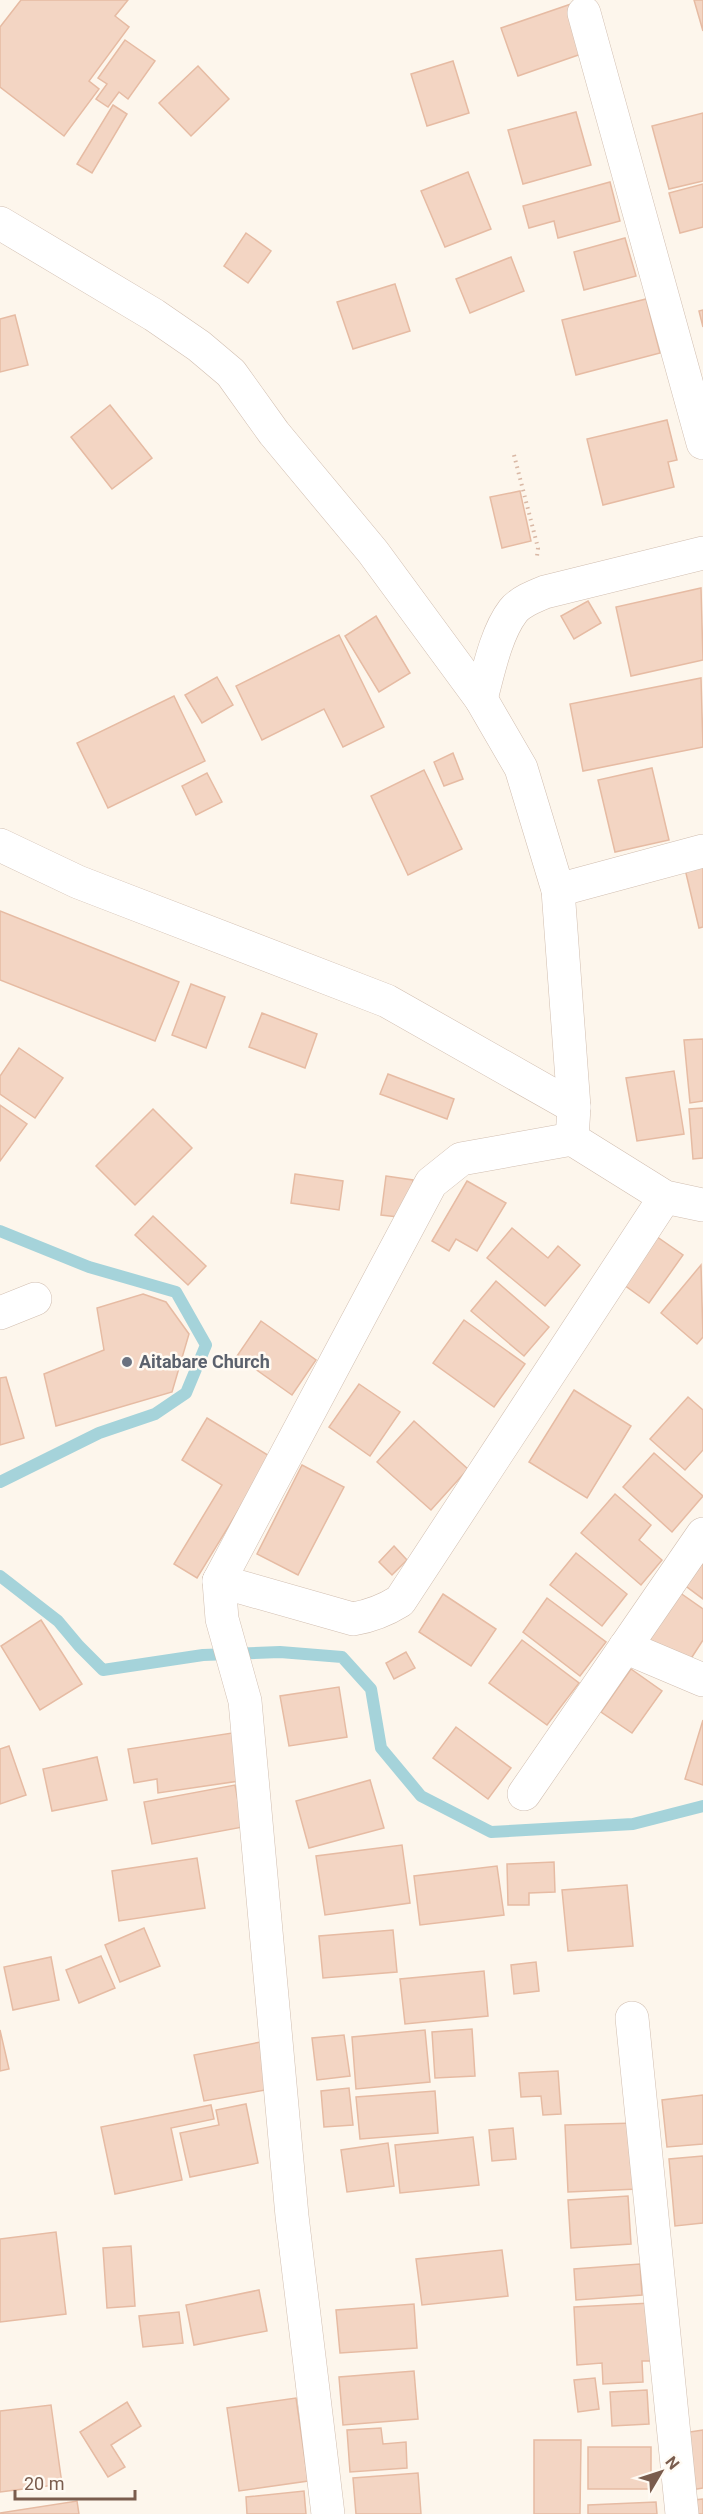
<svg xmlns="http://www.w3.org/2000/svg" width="703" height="2514" font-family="Roboto,sans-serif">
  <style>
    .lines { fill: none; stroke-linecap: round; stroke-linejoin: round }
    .stream { stroke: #a5d3da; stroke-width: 12 }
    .building { fill: #f3d5c3; stroke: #e6bba3; stroke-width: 1.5 }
    .minor-casing { stroke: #d1beb0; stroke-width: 34 }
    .path { stroke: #d9b8a5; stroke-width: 4; stroke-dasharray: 1.5 4.5; stroke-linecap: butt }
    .minor { stroke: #fff; stroke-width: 33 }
    .worship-dot { fill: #6b7280; stroke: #fffaf3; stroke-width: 2 }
    .labels { text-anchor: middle; stroke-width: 5; stroke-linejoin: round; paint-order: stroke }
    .worship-label { font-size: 18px; font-weight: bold; fill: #5b616d; stroke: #fffaf3; text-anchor: start }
  </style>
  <rect width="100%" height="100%" fill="#fdf6ec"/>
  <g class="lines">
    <g class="stream">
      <polyline points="0,1231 89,1267 176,1292 206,1345 186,1393 155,1414 99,1433 0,1482"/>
      <polyline points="0,1576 58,1621 79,1646 103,1670 203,1655 280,1652 342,1657 371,1689 381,1748 421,1796 491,1832 633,1824 703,1806"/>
    </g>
  </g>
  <g class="building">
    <polygon points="21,0 128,0 115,16 129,27 89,81 99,89 64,136 0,87 0,27"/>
    <polygon points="694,0 703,0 703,31"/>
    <polygon points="571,4 587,52 518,76 501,28"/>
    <polygon points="125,40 155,61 128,99 119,92 108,107 96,99 107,84 98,78"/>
    <polygon points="453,61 469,113 427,126 411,74"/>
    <polygon points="198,66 229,99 191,136 159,103"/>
    <polygon points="113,105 127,114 92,173 77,164"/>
    <polygon points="576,112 591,165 523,184 508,130"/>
    <polygon points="703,113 703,181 669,189 652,126"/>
    <polygon points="468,172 491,229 445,247 421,191"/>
    <polygon points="610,182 620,221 558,238 554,221 529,228 523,206"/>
    <polygon points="703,184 703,227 680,233 669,193"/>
    <polygon points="246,233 271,251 248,283 224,266"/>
    <polygon points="625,238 636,276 584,290 574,252"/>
    <polygon points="511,257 524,291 470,313 456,279"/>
    <polygon points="395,284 410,331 353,349 337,302"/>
    <polygon points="646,299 660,353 576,375 562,320"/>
    <polygon points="703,310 703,327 699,311"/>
    <polygon points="15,315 28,365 0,372 0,319"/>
    <polygon points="110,405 152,458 112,489 71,437"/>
    <polygon points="667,420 677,460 668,462 674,487 603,505 587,439"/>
    <polygon points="520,491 531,541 502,548 490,497"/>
    <polygon points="701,588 703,660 631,676 616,607"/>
    <polygon points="588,601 601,623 574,639 561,616"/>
    <polygon points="376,616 410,673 379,692 345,636"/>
    <polygon points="339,635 384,727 343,747 324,709 262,740 236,686"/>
    <polygon points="217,677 233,705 202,723 185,695"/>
    <polygon points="701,678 703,747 583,771 570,704"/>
    <polygon points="174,696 205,761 108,808 77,743"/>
    <polygon points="453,753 463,779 444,786 434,762"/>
    <polygon points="652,768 669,840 615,852 598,780"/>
    <polygon points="424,770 462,849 408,875 371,796"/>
    <polygon points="207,773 222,802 196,815 182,786"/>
    <polygon points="703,865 703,927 699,928 685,869"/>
    <polygon points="0,911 179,982 155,1041 0,980"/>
    <polygon points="191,984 225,997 206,1048 172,1035"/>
    <polygon points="262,1013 317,1034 305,1068 249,1047"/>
    <polygon points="703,1039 703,1101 690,1103 684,1040"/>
    <polygon points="19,1048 63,1078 35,1118 0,1094 0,1076"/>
    <polygon points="674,1071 684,1134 637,1141 626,1078"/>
    <polygon points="388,1074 454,1099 447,1119 380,1094"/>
    <polygon points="0,1105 27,1124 0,1161"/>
    <polygon points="703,1108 703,1158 693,1159 689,1109"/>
    <polygon points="153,1109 192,1148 135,1205 96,1166"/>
    <polygon points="295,1174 343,1181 339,1210 291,1203"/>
    <polygon points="386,1176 413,1180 407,1218 381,1215"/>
    <polygon points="467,1181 506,1203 477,1251 456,1239 449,1251 432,1241"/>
    <polygon points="153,1216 206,1266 188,1285 135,1235"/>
    <polygon points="512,1228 548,1258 558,1246 580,1265 545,1306 487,1258"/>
    <polygon points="653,1234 683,1255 649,1303 620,1282"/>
    <polygon points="701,1265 703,1337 697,1344 661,1313"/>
    <polygon points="496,1281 549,1327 524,1356 471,1311"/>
    <polygon points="143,1294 166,1302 189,1334 172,1392 56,1426 44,1374 104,1350 97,1308"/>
    <polygon points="464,1320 525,1364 494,1407 433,1363"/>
    <polygon points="261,1321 316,1360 292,1395 237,1356"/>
    <polygon points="6,1377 24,1438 0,1445 0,1378"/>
    <polygon points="359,1384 400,1412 370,1456 329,1427"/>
    <polygon points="574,1390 631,1426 587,1498 529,1462"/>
    <polygon points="688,1397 703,1410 703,1450 685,1470 650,1439"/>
    <polygon points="207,1418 271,1457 197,1578 174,1564 222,1485 182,1460"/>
    <polygon points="414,1421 468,1469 431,1510 377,1462"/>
    <polygon points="654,1453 703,1496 672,1532 623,1487"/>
    <polygon points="302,1465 344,1487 298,1575 257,1554"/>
    <polygon points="615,1494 651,1525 639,1540 662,1560 641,1585 581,1533"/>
    <polygon points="394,1546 407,1560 392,1575 379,1562"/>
    <polygon points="576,1553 627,1594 602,1626 550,1585"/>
    <polygon points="700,1563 703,1565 703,1599 683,1584"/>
    <polygon points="676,1590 703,1609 703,1640 683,1671 641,1643"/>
    <polygon points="443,1594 496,1629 471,1666 419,1632"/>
    <polygon points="547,1598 606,1642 580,1676 523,1632"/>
    <polygon points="41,1620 82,1684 40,1710 1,1646"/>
    <polygon points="522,1640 579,1683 547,1725 489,1683"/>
    <polygon points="406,1652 415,1668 394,1679 386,1663"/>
    <polygon points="631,1669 662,1691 632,1733 601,1712"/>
    <polygon points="339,1687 347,1737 289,1746 280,1696"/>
    <polygon points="703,1720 703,1785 685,1779"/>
    <polygon points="456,1727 511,1768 488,1799 433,1758"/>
    <polygon points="232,1733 239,1781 158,1793 157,1779 134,1783 128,1749"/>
    <polygon points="9,1746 26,1795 0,1804 0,1749"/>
    <polygon points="97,1757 107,1800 52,1811 43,1769"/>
    <polygon points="370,1780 384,1828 309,1848 296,1801"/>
    <polygon points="235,1785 243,1827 152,1844 144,1802"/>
    <polygon points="402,1845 410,1903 325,1915 316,1856"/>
    <polygon points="197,1858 205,1908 119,1921 112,1871"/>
    <polygon points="554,1862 555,1892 529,1893 529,1905 508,1905 507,1864"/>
    <polygon points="497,1866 504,1915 420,1925 414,1876"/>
    <polygon points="627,1885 633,1946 568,1951 562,1890"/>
    <polygon points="144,1928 160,1966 120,1982 105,1945"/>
    <polygon points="393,1930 397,1972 323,1978 319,1936"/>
    <polygon points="101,1956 115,1988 79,2003 66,1970"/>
    <polygon points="51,1957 59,2000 13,2010 4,1967"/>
    <polygon points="536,1962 539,1991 514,1994 511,1965"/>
    <polygon points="484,1971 488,2016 405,2024 400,1979"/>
    <polygon points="472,2029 475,2076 435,2078 432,2032"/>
    <polygon points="0,2030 9,2069 0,2071"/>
    <polygon points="425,2030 430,2082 356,2089 352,2037"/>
    <polygon points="344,2035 350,2076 317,2080 312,2038"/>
    <polygon points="261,2042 271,2089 204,2101 194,2055"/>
    <polygon points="558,2071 561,2114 543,2115 541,2096 521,2097 519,2073"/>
    <polygon points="349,2088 353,2125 324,2127 321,2091"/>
    <polygon points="435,2091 438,2133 360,2139 356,2097"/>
    <polygon points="703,2095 703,2144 667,2147 662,2100"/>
    <polygon points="246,2104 258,2163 190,2177 180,2133 219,2125 216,2110"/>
    <polygon points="211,2105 214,2119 171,2128 182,2180 115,2194 101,2127"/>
    <polygon points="635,2123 638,2189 568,2192 565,2125"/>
    <polygon points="513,2128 516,2159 492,2161 489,2130"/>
    <polygon points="473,2137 479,2185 400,2193 395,2145"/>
    <polygon points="388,2143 394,2186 347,2192 341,2150"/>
    <polygon points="703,2156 703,2223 675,2226 669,2159"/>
    <polygon points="628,2196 631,2244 571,2248 568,2200"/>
    <polygon points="56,2232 66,2314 0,2322 0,2239"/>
    <polygon points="131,2246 135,2306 107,2308 103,2248"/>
    <polygon points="502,2250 508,2296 422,2305 416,2259"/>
    <polygon points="640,2264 642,2295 576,2300 574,2269"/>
    <polygon points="259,2290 267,2331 194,2345 186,2305"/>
    <polygon points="651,2303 654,2361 642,2361 643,2382 603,2384 602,2363 577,2365 574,2307"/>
    <polygon points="414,2304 417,2348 340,2353 336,2310"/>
    <polygon points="179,2312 183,2343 143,2347 139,2316"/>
    <polygon points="414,2371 418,2419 343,2425 339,2377"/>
    <polygon points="595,2378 599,2409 578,2412 574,2380"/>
    <polygon points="647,2390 649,2424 612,2426 610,2392"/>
    <polygon points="296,2398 308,2481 239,2491 227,2408"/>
    <polygon points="127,2402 141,2426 111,2445 125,2467 108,2477 80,2432"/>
    <polygon points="51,2405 62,2484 0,2492 0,2411"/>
    <polygon points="381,2428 383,2444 406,2442 407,2468 350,2472 347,2430"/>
    <polygon points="703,2430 703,2488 686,2491 677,2434"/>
    <polygon points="534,2440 581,2440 580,2514 534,2514"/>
    <rect x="588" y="2447" width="63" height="42"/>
    <polygon points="418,2473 421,2514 356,2514 353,2478"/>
    <polygon points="304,2491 306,2514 247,2514 246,2497"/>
    <polygon points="703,2499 703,2514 687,2514 685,2501"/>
    <polygon points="77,2501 79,2514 0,2514 0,2513"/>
    <polygon points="656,2502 657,2514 588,2514 588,2505"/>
  </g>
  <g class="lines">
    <g class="minor-casing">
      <g id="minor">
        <polyline points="584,13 703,443"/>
        <polyline points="0,223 154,315 199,346 231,373 274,433 373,552 481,699 521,768 558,890 574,1107 572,1139 665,1197 703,1205"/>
        <path d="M481 699C488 673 496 633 513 611 520 602 535 596 545 592L703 553"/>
        <polyline points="0,845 78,882 387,1001 574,1107"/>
        <polyline points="558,890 703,851"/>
        <polyline points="0,1313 35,1299"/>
        <path d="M219 1581 353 1619C371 1616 384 1611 400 1601L665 1197"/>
        <polyline points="625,1647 703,1680"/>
        <polyline points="524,1794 703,1534"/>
        <polyline points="632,2018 682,2514"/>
        <polyline points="328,2514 292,2216 245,1701 222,1619 219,1581 431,1183 461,1159 572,1139"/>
      </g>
    </g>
    <polyline class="path" points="514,455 538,548 537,556"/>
    <use href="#minor" class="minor"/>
  </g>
  <circle class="worship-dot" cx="127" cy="1362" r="6"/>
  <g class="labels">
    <g class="worship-label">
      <text x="139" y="1368">Aitabare Church</text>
    </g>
  </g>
  <g transform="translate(661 2472) rotate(51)" stroke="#fffaf3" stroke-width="4.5" paint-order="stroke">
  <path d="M0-4.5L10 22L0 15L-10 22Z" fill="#7a5c4d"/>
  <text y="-9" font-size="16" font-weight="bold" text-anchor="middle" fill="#7a5c4d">N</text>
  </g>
  <path d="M15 2490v9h120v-9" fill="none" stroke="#7a5c4d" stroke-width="3"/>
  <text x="24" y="2490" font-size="18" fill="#7a5c4d" stroke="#fffaf3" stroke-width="4.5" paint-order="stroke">20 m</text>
</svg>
